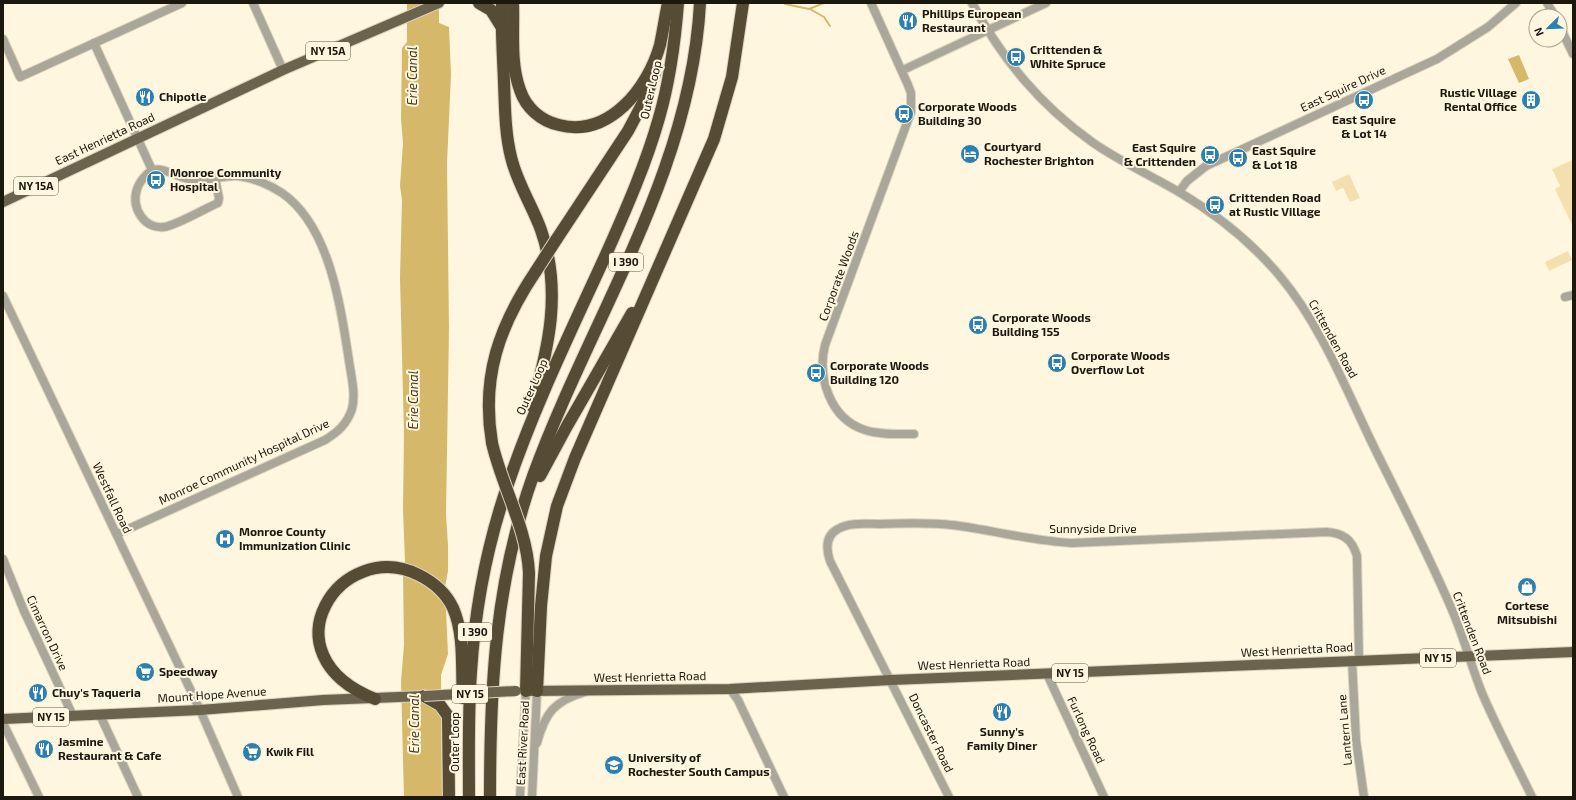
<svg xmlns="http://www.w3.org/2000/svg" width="1576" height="800" font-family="'Exo 2',sans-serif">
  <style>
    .green { fill: #f4e0af }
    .water { fill: #d6b86b }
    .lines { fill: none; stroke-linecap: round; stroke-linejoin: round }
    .stream { stroke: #d6b86b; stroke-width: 2 }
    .minor-casing { stroke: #dbd2be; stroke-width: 10 }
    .major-casing { stroke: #dbd2be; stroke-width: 12 }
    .highway-casing { stroke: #dbd2be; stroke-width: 14 }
    .minor { stroke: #aaa69a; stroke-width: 8 }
    .major { stroke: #6c634f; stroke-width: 10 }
    .highway { stroke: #564c34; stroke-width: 12 }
    .major-bridge-casing { stroke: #dbd2be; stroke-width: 12; stroke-linecap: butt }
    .highway-bridge-casing { stroke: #dbd2be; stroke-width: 14; stroke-linecap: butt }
    .major-bridge { stroke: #6c634f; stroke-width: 10 }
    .highway-bridge { stroke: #564c34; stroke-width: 12 }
    .labels { text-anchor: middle; stroke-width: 4; stroke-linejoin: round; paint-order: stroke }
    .shield { fill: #fff6df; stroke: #605b4d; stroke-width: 1 }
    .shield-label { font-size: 11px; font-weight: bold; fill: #1c180e }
    .poi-label { font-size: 12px; font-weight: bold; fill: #1c180e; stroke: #fff6df; text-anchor: start }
    .street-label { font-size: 12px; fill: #1c180e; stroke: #fff6df }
    .water-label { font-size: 13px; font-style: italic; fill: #4d3f1e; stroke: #fff6df }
  </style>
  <rect width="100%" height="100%" fill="#fff6df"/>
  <g class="green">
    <polygon points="1573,160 1573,227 1555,189 1560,186 1552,169"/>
    <polygon points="1349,174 1360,198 1350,202 1343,188 1336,191 1332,182"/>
    <polygon points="1568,251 1572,260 1549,271 1545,262"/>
  </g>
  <g class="water">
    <polygon points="407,3 439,3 439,23 449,27 451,75 447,163 449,328 446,514 448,545 448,571 443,597 446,610 448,654 441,675 442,797 404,797 401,682 404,645 403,572 405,561 403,510 404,433 400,278 402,200 400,186 403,143 401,119 402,48 407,42"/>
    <polygon points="1519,55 1529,79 1519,83 1508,59"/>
  </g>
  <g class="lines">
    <g class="stream">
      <polyline points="785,4 809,9 824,3"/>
      <polyline points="810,9 824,17 830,26"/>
    </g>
    <g class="minor-casing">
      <g id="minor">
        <polyline points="253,3 283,70"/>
        <path d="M871 3 908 85 911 93V112L825 345C817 377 830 419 865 430 880 435 898 434 914 434"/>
        <path d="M972 3C1003 60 1039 104 1092 142 1119 161 1150 175 1179 192 1216 214 1251 242 1279 275 1321 325 1345 387 1373 445 1401 502 1431 559 1455 617 1465 642 1472 668 1482 693 1497 728 1515 762 1532 797"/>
        <polyline points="1547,3 1555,16"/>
        <polyline points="1560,27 1573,54"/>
        <polyline points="3,39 20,77 182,3"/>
        <polyline points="94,43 152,170"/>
        <polyline points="903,70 1046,3"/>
        <path d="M152 170C145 175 140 181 137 189 131 208 144 229 164 227 175 226 206 208 218 203L219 198 215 178"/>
        <polyline points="1179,192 1187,181 1206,166 1437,59 1488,27 1516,3"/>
        <polyline points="3,296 200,710 238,797"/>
        <polyline points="1565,297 1573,295"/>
        <path d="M117 534 325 440C338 432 347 424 352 409 356 394 351 375 349 361 341 308 330 226 282 193 270 185 252 177 237 176 223 175 209 181 195 180 179 180 168 167 152 170"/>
        <polyline points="3,559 24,611 73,716"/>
        <polyline points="1352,660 1356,740 1364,797"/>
        <polyline points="1047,674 1104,797"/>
        <polyline points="730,689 738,700 784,797"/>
        <polyline points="100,715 138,797"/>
        <polyline points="3,723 39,797"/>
        <path d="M537 743C545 713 554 701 585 692"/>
        <polyline points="520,797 526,691"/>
        <polyline points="532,797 537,691"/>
        <path d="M949 797 830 561C826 549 825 536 838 529 849 522 866 524 879 524 904 523 928 522 952 525 993 530 1031 541 1072 543L1326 532C1343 533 1352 539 1357 556L1359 660"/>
      </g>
    </g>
    <g class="major-casing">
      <g id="major">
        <polyline points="3,202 283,70 439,3"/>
        <polyline points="530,691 730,689 891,680 1573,652"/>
        <polyline points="3,719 200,710 323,700 424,696"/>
      </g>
    </g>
    <g class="highway-casing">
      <g id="highway">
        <polyline points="479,3 491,10 501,26"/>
        <path d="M502 3C501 29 503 56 504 82 505 107 505 133 511 157 517 183 532 205 541 230 562 290 549 347 532 406"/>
        <path d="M513 3C514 31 510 63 520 90 526 108 541 121 559 125 609 138 648 88 660 45 663 31 665 17 668 3"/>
        <polyline points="556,240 628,131 646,97 655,73"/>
        <path d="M492 443C481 377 499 326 536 271"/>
        <polyline points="540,476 567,426 632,313"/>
        <polyline points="526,691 529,573"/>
        <polyline points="537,691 541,606 546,556 557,506 575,458 714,139 732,77 743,3"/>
        <polyline points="424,696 440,705 448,716 449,797"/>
        <path d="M375 699C262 654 341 536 419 575 433 582 446 593 453 608 465 635 461 670 463 698"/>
        <path d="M469 797C469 755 468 713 471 672 475 608 487 545 508 484 535 404 573 327 608 250 627 207 646 164 659 118 670 80 675 42 678 3"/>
        <path d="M490 797C490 685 495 583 533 476 590 319 691 174 700 3"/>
      </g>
    </g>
    <use href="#minor" class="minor"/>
    <use href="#major" class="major"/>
    <use href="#highway" class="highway"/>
    <g class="major-bridge-casing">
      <polyline id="major-bridge" points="424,696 516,691"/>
    </g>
    <g class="highway-bridge-casing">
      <g id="highway-bridge">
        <polyline points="536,271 556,240"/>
        <path d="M492 443C502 487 527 528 529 573"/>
      </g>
    </g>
    <use href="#major-bridge" class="major-bridge"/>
    <use href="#highway-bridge" class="highway-bridge"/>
  </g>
  <defs>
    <g id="restaurant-disc" transform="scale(1)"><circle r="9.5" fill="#2c80b0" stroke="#fff6df"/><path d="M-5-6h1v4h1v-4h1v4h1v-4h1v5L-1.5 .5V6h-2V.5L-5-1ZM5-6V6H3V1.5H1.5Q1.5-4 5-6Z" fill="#fff"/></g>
    <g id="bus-disc" transform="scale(1)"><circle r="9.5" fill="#2c80b0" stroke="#fff6df"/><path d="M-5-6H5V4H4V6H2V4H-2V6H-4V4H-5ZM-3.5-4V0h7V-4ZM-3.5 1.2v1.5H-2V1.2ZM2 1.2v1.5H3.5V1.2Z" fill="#fff"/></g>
    <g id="building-disc" transform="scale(1)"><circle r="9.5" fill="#2c80b0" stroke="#fff6df"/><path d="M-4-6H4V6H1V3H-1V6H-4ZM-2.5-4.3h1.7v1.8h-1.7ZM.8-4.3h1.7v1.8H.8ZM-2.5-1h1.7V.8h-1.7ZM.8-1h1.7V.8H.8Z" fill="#fff"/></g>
    <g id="hotel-disc" transform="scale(1)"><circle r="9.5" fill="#2c80b0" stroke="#fff6df"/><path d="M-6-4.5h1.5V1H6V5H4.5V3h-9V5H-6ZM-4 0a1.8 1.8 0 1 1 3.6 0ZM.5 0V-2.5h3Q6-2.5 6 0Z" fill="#fff"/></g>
    <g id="hospital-disc" transform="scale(1)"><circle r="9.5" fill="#2c80b0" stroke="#fff6df"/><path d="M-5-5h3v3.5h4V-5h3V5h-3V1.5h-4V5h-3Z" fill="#fff"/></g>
    <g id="shop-disc" transform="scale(1)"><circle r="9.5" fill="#2c80b0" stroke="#fff6df"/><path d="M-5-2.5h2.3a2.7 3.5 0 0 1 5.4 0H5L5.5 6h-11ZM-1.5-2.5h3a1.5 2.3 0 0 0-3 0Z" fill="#fff"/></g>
    <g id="supermarket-disc" transform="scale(1)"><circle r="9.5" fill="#2c80b0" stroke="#fff6df"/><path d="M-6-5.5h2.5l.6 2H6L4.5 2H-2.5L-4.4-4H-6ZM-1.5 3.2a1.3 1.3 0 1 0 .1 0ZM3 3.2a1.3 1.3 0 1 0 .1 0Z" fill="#fff"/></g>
    <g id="university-disc" transform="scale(1)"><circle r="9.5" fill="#2c80b0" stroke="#fff6df"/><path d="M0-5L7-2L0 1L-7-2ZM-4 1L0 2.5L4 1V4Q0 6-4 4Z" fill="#fff"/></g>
  </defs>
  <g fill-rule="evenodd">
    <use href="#restaurant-disc" x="908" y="21"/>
    <use href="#bus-disc" x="1016" y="57"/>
    <use href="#restaurant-disc" x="145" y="97"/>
    <use href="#bus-disc" x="1364" y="100"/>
    <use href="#building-disc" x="1531" y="100"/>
    <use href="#bus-disc" x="904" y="114"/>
    <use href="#hotel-disc" x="970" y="154"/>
    <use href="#bus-disc" x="1210" y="155"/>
    <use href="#bus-disc" x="1238" y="158"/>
    <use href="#bus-disc" x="156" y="180"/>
    <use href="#bus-disc" x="1215" y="205"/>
    <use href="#bus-disc" x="978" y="325"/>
    <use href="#bus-disc" x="1057" y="363"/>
    <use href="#bus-disc" x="816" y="373"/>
    <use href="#hospital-disc" x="225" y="539"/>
    <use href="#shop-disc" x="1527" y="587"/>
    <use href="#supermarket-disc" x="145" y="672"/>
    <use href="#restaurant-disc" x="38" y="693"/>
    <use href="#restaurant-disc" x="1002" y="712"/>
    <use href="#restaurant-disc" x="44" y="749"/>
    <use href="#supermarket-disc" x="252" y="752"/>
    <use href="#university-disc" x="614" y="765"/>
  </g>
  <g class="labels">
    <g class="shield">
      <rect x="306" y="42" width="44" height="18" rx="3"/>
      <rect x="14" y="177" width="44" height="18" rx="3"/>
      <rect x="609" y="253" width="34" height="18" rx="3"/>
      <rect x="458" y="623" width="34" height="18" rx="3"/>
      <rect x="1420" y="649" width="36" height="18" rx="3"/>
      <rect x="1052" y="664" width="36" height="18" rx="3"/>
      <rect x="452" y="685" width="36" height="18" rx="3"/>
      <rect x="33" y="708" width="36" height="18" rx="3"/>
    </g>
    <g class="shield-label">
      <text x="328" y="55">NY 15A</text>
      <text x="36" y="190">NY 15A</text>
      <text x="626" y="266">I 390</text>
      <text x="475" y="636">I 390</text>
      <text x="1438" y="662">NY 15</text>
      <text x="1070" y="677">NY 15</text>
      <text x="470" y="698">NY 15</text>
      <text x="51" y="721">NY 15</text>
    </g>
    <g class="poi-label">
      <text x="922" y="18">Phillips European<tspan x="922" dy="14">Restaurant</tspan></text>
      <text x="1030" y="54">Crittenden &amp;<tspan x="1030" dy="14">White Spruce</tspan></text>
      <text x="1517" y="97" text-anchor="end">Rustic Village<tspan x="1517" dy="14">Rental Office</tspan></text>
      <text x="159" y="101">Chipotle</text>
      <text x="918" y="111">Corporate Woods<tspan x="918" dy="14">Building 30</tspan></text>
      <text x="1364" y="124" text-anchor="middle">East Squire<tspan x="1364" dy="14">&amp; Lot 14</tspan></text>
      <text x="984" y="151">Courtyard<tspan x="984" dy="14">Rochester Brighton</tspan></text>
      <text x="1196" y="152" text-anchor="end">East Squire<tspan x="1196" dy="14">&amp; Crittenden</tspan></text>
      <text x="1252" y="155">East Squire<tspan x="1252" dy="14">&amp; Lot 18</tspan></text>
      <text x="170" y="177">Monroe Community<tspan x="170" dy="14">Hospital</tspan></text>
      <text x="1229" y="202">Crittenden Road<tspan x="1229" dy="14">at Rustic Village</tspan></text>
      <text x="992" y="322">Corporate Woods<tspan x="992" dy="14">Building 155</tspan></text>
      <text x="1071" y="360">Corporate Woods<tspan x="1071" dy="14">Overflow Lot</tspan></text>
      <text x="830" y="370">Corporate Woods<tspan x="830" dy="14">Building 120</tspan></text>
      <text x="239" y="536">Monroe County<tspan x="239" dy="14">Immunization Clinic</tspan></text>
      <text x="1527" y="610" text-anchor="middle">Cortese<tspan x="1527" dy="14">Mitsubishi</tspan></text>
      <text x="159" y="676">Speedway</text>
      <text x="52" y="697">Chuy's Taqueria</text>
      <text x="1002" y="736" text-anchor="middle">Sunny's<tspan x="1002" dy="14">Family Diner</tspan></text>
      <text x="58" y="746">Jasmine<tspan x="58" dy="14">Restaurant &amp; Cafe</tspan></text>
      <text x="266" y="756">Kwik Fill</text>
      <text x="628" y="762">University of<tspan x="628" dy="14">Rochester South Campus</tspan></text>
    </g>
    <g class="street-label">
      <text transform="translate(1343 89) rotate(-25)" y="4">East Squire Drive</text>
      <text transform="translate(651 90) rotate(-77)" y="4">Outer Loop</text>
      <text transform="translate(105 139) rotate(-25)" y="4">East Henrietta Road</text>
      <text transform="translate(839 276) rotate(-70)" y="4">Corporate Woods</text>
      <text transform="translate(1333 339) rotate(61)" y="4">Crittenden Road</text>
      <text transform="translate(532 387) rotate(-66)" y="4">Outer Loop</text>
      <text transform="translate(244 462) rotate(-25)" y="4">Monroe Community Hospital Drive</text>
      <text transform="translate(112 498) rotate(65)" y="4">Westfall Road</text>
      <text x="1093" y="533">Sunnyside Drive</text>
      <text transform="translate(47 633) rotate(65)" y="4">Cimarron Drive</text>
      <text transform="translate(1472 633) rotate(69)" y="4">Crittenden Road</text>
      <text transform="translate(1297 650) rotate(-3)" y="4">West Henrietta Road</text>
      <text transform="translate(974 664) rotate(-2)" y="4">West Henrietta Road</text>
      <text transform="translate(650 677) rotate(-1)" y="4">West Henrietta Road</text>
      <text transform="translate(212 695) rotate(-4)" y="4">Mount Hope Avenue</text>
      <text transform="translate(1086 730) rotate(65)" y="4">Furlong Road</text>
      <text transform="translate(1345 730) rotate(-95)" y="4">Lantern Lane</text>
      <text transform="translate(931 733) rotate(64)" y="4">Doncaster Road</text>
      <text transform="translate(455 742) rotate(-90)" y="4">Outer Loop</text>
      <text transform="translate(523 743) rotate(-87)" y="4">East River Road</text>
    </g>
    <g class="water-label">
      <text transform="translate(412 76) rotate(-90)" y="5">Erie Canal</text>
      <text transform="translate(413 400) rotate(-90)" y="5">Erie Canal</text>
      <text transform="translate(414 724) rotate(-90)" y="5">Erie Canal</text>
    </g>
  </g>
  <rect width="1576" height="800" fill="none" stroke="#1c180e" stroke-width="8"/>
  <g transform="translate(1548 28) rotate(247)"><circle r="19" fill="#fff6df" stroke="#a49d8b"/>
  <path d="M0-3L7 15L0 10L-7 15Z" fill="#2c80b0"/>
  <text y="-6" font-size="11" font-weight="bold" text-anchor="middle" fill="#1c180e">N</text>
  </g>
</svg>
